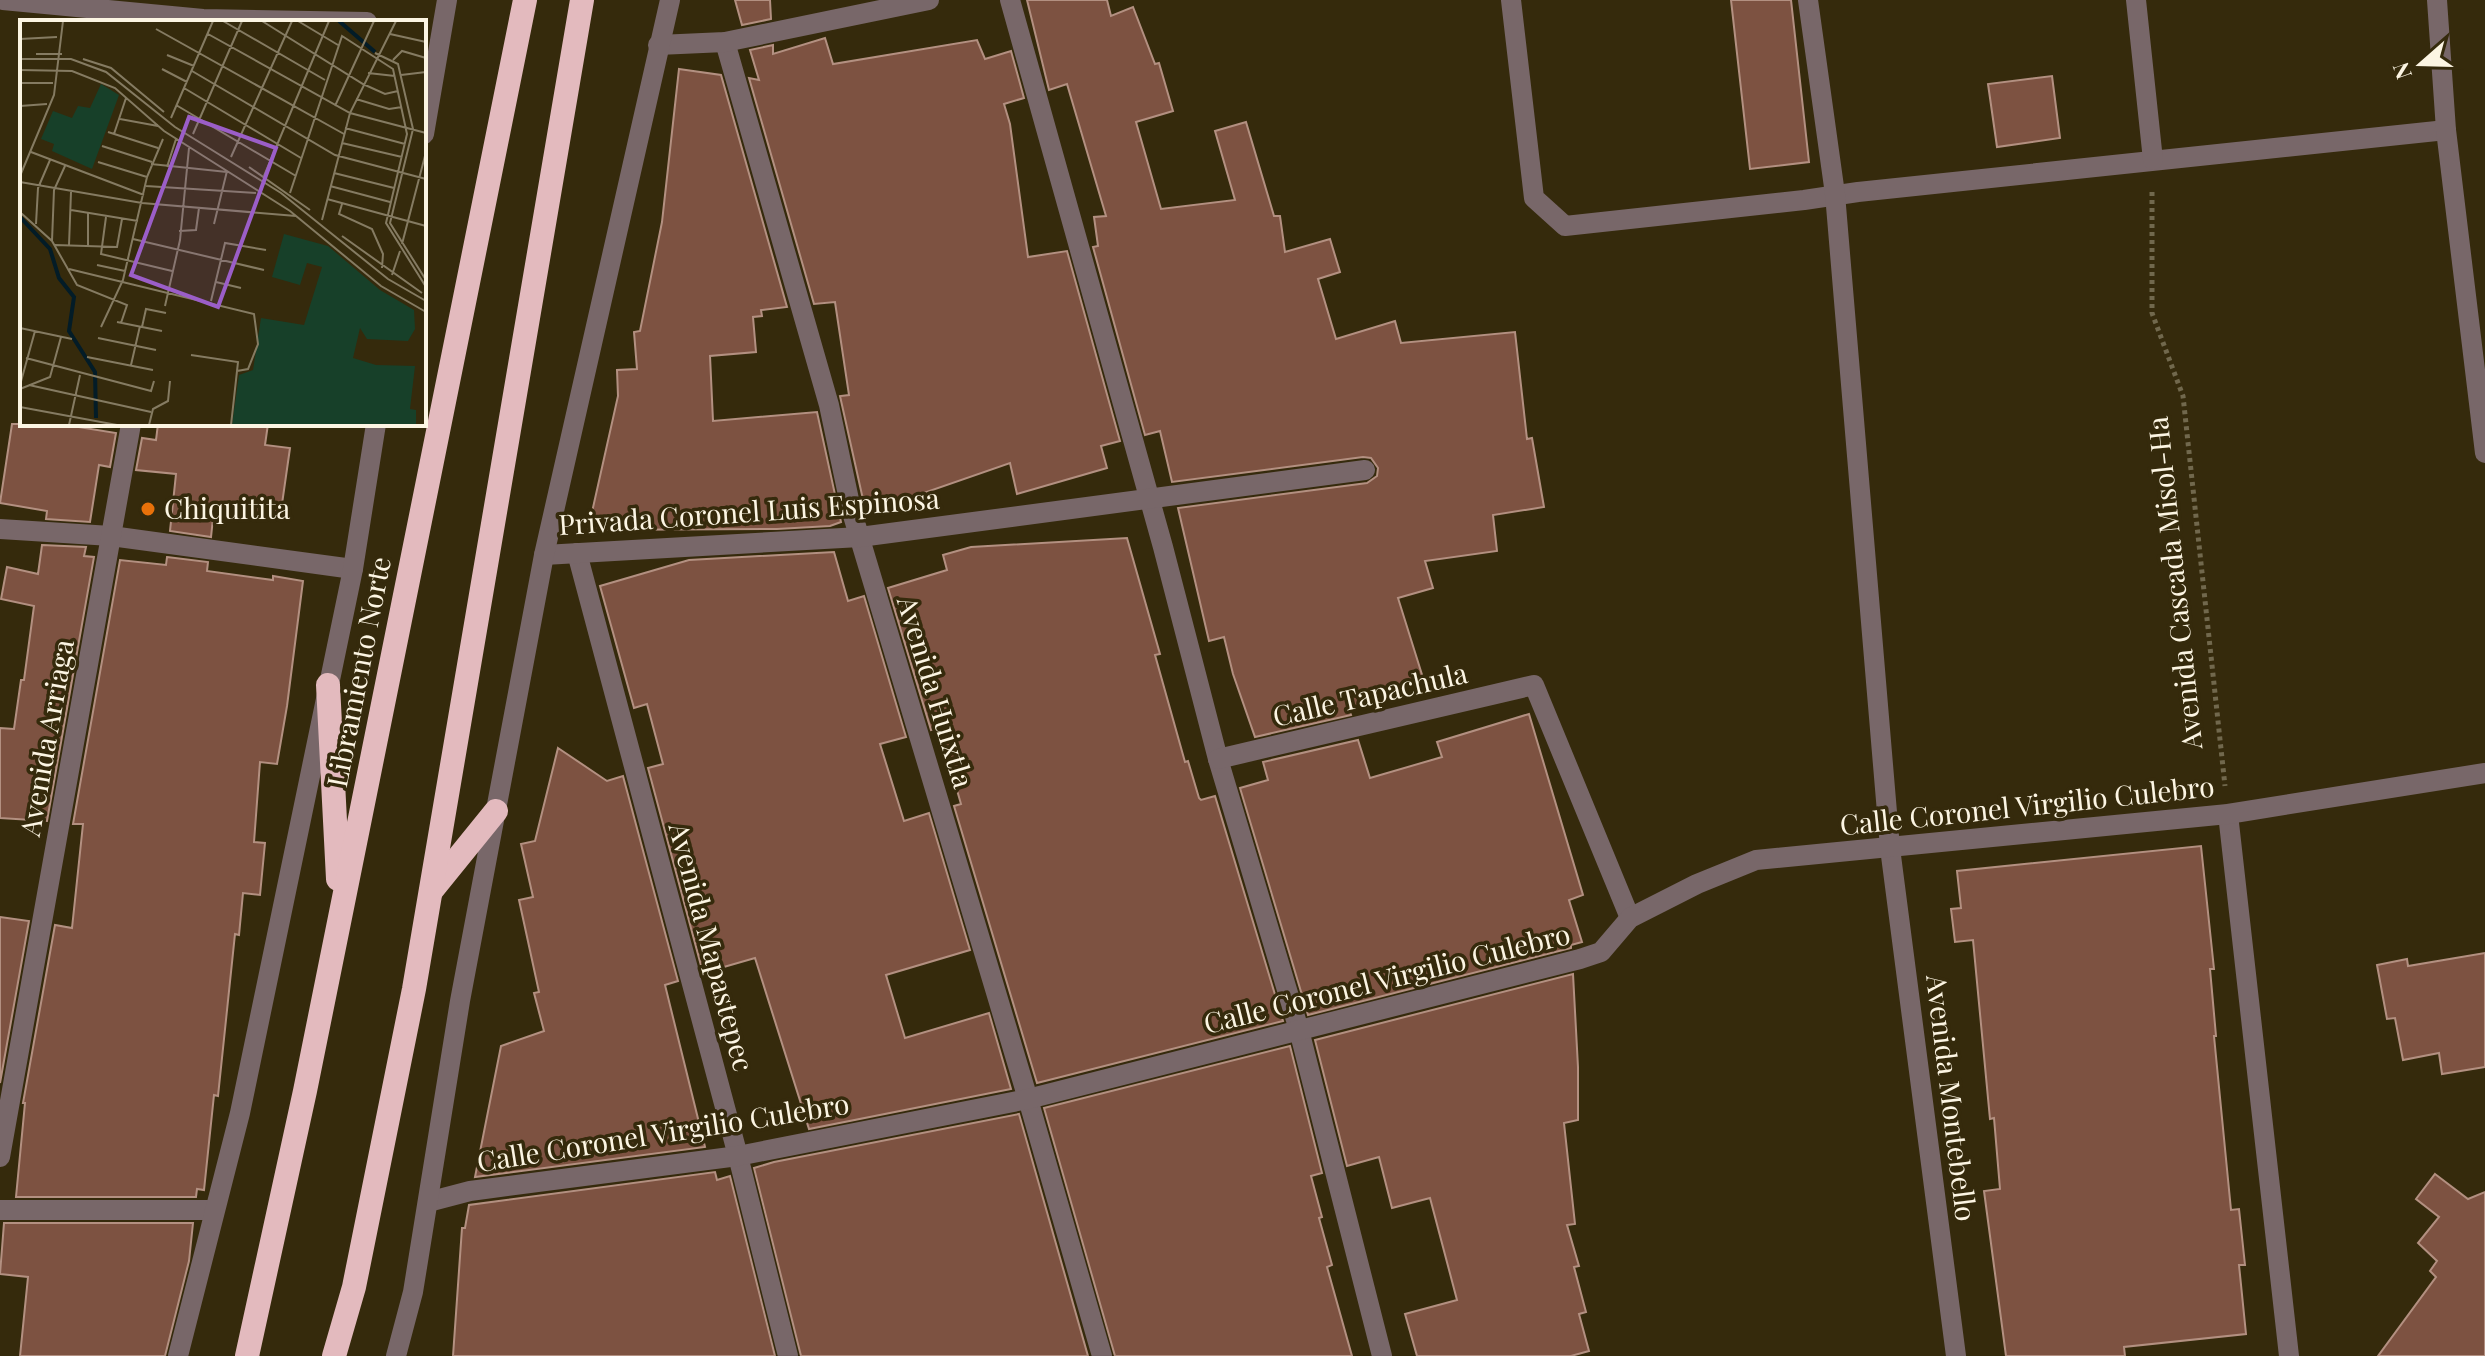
<svg xmlns="http://www.w3.org/2000/svg" width="2485" height="1356" font-family="'Playfair Display',serif">
  <style>
    .building { fill: #7d5241; stroke: #b39081; stroke-width: 2 }
    .lines { fill: none; stroke-linecap: round; stroke-linejoin: round }
    .path { stroke: #71684d; stroke-width: 5; stroke-dasharray: 4 4; stroke-linecap: butt }
    .minor { stroke: #786769; stroke-width: 20 }
    .highway { stroke: #e3babe; stroke-width: 24 }
    .food-dot { fill: #e8710a; stroke: #352a0c; stroke-width: 3 }
    .labels { text-anchor: middle; stroke-width: 7; stroke-linejoin: round; paint-order: stroke }
    .poi-label { font-size: 28px; fill: #fcf5e3; stroke: #352a0c; text-anchor: start }
    .street-label { font-size: 28px; fill: #fcf5e3; stroke: #352a0c }
    .inset-river { fill: none; stroke: #031c27; stroke-width: 4 }
    .inset-road { fill: none; stroke: #857b62; stroke-width: 2 }
    .view { fill: #9b5ec8; fill-opacity: 0.15; stroke: #9b5ec8; stroke-width: 4 }
    .inset-edge { fill: none; stroke: #fcf5e3; stroke-width: 4 }
  </style>
  <rect width="100%" height="100%" fill="#352a0c"/>
  <g class="building">
    <polygon points="735,0 770,0 771,19 742,25"/>
    <polygon points="1027,0 1107,0 1111,16 1133,7 1155,64 1159,63 1173,111 1136,122 1161,209 1235,200 1215,131 1246,122 1274,216 1280,216 1285,252 1330,239 1340,272 1318,279 1336,339 1395,321 1401,343 1515,332 1527,439 1532,438 1544,507 1493,515 1497,551 1425,561 1433,588 1398,598 1424,681 1373,697 1374,701 1349,709 1351,715 1255,737 1233,674 1224,637 1209,641 1178,508 1367,483 1377,476 1378,468 1371,458 1363,457 1172,482 1160,431 1145,435 1093,247 1098,246 1094,217 1106,216 1067,84 1049,90"/>
    <polygon points="1731,0 1791,0 1809,162 1750,169"/>
    <polygon points="825,38 833,64 977,40 985,59 1011,51 1024,98 1004,104 1010,124 1028,257 1067,251 1120,441 1101,446 1107,468 1017,494 1010,463 866,513 840,396 849,395 835,302 814,304 749,78 759,80 750,50 773,45 773,54"/>
    <polygon points="679,69 721,75 787,307 761,310 762,316 753,317 756,352 710,356 713,421 817,412 841,522 830,526 777,529 588,530 618,396 617,370 637,369 634,332 640,331 662,222"/>
    <polygon points="2052,76 2060,138 1997,147 1988,84"/>
    <polygon points="12,424 60,424 116,433 110,467 99,465 90,522 46,519 47,511 0,503"/>
    <polygon points="158,424 268,424 265,445 290,448 280,518 214,509 211,537 170,531 176,474 136,470 142,438 156,440"/>
    <polygon points="1127,538 1160,654 1155,655 1185,762 1188,761 1199,798 1201,800 1215,796 1283,1021 1037,1083 954,806 961,804 939,728 931,730 888,588 947,570 943,555 971,547"/>
    <polygon points="42,545 86,547 84,556 94,557 47,821 0,818 0,728 14,729 21,680 24,680 34,606 1,599 7,567 38,574"/>
    <polygon points="834,552 848,601 864,596 906,737 880,744 904,821 929,813 970,950 886,975 905,1038 989,1013 1011,1089 809,1129 755,958 703,973 648,768 663,764 647,704 634,708 600,586 689,560"/>
    <polygon points="167,557 208,562 207,571 273,580 273,576 303,581 287,706 277,764 260,762 254,842 265,843 260,895 243,893 239,935 235,934 218,1096 214,1095 204,1190 197,1189 196,1197 16,1197 25,1103 23,1103 55,925 72,928 83,824 73,824 120,560 166,565"/>
    <polygon points="1529,714 1583,895 1569,900 1582,942 1571,945 1571,948 1308,1015 1240,788 1268,780 1263,762 1358,740 1370,778 1442,757 1437,742"/>
    <polygon points="558,748 607,781 623,776 678,981 665,985 705,1147 475,1177 501,1046 544,1031 534,993 539,992 519,900 533,897 521,844 535,841"/>
    <polygon points="2201,846 2214,969 2210,969 2216,1036 2214,1036 2231,1210 2239,1209 2245,1265 2239,1265 2246,1334 2124,1347 2125,1356 2006,1356 1984,1191 2000,1189 1994,1118 1990,1119 1973,940 1955,942 1951,909 1961,908 1957,871"/>
    <polygon points="0,917 29,921 0,1083"/>
    <polygon points="2485,953 2485,1067 2442,1074 2439,1053 2403,1060 2395,1018 2387,1019 2377,965 2407,959 2408,966"/>
    <polygon points="1573,974 1578,1067 1578,1120 1564,1123 1575,1224 1567,1225 1579,1266 1574,1267 1586,1312 1579,1314 1589,1351 1571,1356 1417,1356 1405,1314 1457,1300 1430,1198 1392,1208 1379,1157 1347,1166 1315,1040"/>
    <polygon points="1290,1046 1322,1173 1311,1176 1322,1217 1319,1218 1332,1265 1327,1267 1352,1356 1115,1356 1044,1108"/>
    <polygon points="1019,1114 1088,1356 801,1356 754,1168 774,1162"/>
    <polygon points="715,1172 717,1180 730,1176 775,1356 453,1356 462,1228 465,1228 469,1205"/>
    <polygon points="2435,1174 2468,1199 2485,1192 2485,1356 2378,1356 2436,1277 2430,1271 2437,1261 2418,1243 2439,1217 2416,1199"/>
    <polygon points="4,1223 193,1223 189,1261 165,1356 20,1356 28,1277 0,1274"/>
  </g>
  <g class="lines">
    <polyline class="path" points="2152,192 2152,313 2183,396 2225,786"/>
    <g class="minor">
      <polyline points="3,0 203,19 367,22"/>
      <polyline points="1010,0 1163,547 1218,759 1299,1030 1382,1356"/>
      <polyline points="1511,0 1534,198 1565,226 1804,200 1858,192 2446,130"/>
      <polyline points="1808,0 1835,194 1890,848 1956,1356"/>
      <polyline points="2136,0 2153,160"/>
      <polyline points="2437,0 2446,130 2485,453"/>
      <polyline points="725,42 829,405 851,509 1028,1099 1102,1356"/>
      <polyline points="658,45 725,42 929,0"/>
      <polyline points="424,134 447,0"/>
      <polyline points="0,529 111,536 353,569"/>
      <polyline points="577,553 738,1156 788,1356"/>
      <polyline points="544,555 860,537 1365,470"/>
      <polyline points="1218,759 1534,685 1630,918"/>
      <polyline points="2228,814 2289,1356"/>
      <polyline points="0,1157 131,424"/>
      <polyline points="428,1202 470,1191 738,1156 1028,1099 1580,959 1601,952 1630,918 1697,884 1756,860 2228,814 2485,773"/>
      <polyline points="0,1210 214,1210"/>
      <polyline points="178,1356 240,1113 353,569 376,424"/>
      <polyline points="396,1356 413,1292 460,1001 544,555 670,0"/>
    </g>
    <g class="highway">
      <polyline points="328,685 338,879"/>
      <polyline points="432,890 496,811"/>
      <polyline points="247,1356 305,1091 525,0"/>
      <polyline points="334,1356 354,1287 414,989 582,0"/>
    </g>
  </g>
  <circle class="food-dot" cx="148" cy="509" r="8"/>
  <g class="labels">
    <g class="poi-label">
      <text x="164" y="519">Chiquitita</text>
    </g>
    <g class="street-label">
      <text transform="translate(749 512) rotate(-4)" y="10">Privada Coronel Luis Espinosa</text>
      <text transform="translate(2175 583) rotate(-96)" y="10">Avenida Cascada Misol-Ha</text>
      <text transform="translate(359 672) rotate(-79)" y="10">Libramiento Norte</text>
      <text transform="translate(935 692) rotate(73)" y="10">Avenida Huixtla</text>
      <text transform="translate(1370 695) rotate(-13)" y="10">Calle Tapachula</text>
      <text transform="translate(47 738) rotate(-80)" y="10">Avenida Arriaga</text>
      <text transform="translate(2027 806) rotate(-6)" y="10">Calle Coronel Virgilio Culebro</text>
      <text transform="translate(711 947) rotate(75)" y="10">Avenida Mapastepec</text>
      <text transform="translate(1387 979) rotate(-14)" y="10">Calle Coronel Virgilio Culebro</text>
      <text transform="translate(1951 1098) rotate(83)" y="10">Avenida Montebello</text>
      <text transform="translate(663 1133) rotate(-9)" y="10">Calle Coronel Virgilio Culebro</text>
    </g>
  </g>
  <g transform="translate(20 20)">
    <rect width="406" height="406" fill="#352a0c"/>
    <path d="M264 214 308 226 360 270 394 290 395 309 388 321 347 319 340 308 333 338 356 345 395 346 390 389 396 390V405H212L219 355 233 350 241 298 284 305 302 247 287 243 280 265 252 257Z" fill="#174029"/>
    <path d="M81 64 99 75 72 149 32 131 34 124 21 119 33 91 52 98 58 86 70 88Z" fill="#174029"/>
    <path class="inset-river" d="M319 1 355 32M0 197 30 229 39 258 54 277 49 311 75 352 76 398"/>
    <path class="inset-road" d="M203 1 305 60M242 1 343 64 365 74 378 71M278 1 318 25M136 9 324 114M188 14 330 93 406 113M370 14 406 22M0 19 37 17M355 33 378 44 393 109 370 203 406 260M16 34H42M147 35 174 46M0 39H51L86 52 155 107 261 173 368 259 406 281M63 39 91 48 144 92M373 40 382 31 406 38M142 49 167 62M0 50 52 51 95 68 144 111 270 191 361 266 406 292M172 51 315 135 406 159M348 53 375 56M381 55 406 52M0 63H33M164 68 281 138M336 79 369 89 382 87M156 85 276 156M0 86 27 84M315 86 354 1M151 98 193 1M100 99 138 106M325 108 385 124M88 112 138 128M94 114 106 78M173 114 222 1M322 123 382 137M82 126 132 142M11 132 124 175M211 137 272 1M78 142 127 157M131 144 207 152M147 147 156 119M229 147 290 190M314 153 374 168M0 156 34 75 43 1M244 156 309 1M0 162 122 183 276 196M126 166 236 173M310 166 370 182M1 169V193L32 221 57 265 107 285 101 303M270 173 322 16 373 49 387 114 366 203 406 267M307 179 406 206M322 184 319 194 352 209 363 234 362 248M51 190 118 201M86 197 81 234 152 251M302 200 330 93 376 1M16 204 18 168 30 140M194 204 207 151M159 211 176 210 179 188M322 216 402 273M113 219 244 250M32 221 34 170 45 146M382 224 406 132M35 225 97 227 102 199M49 225 51 172M68 226V193M77 245 105 251M49 249 234 294 238 324 228 349 217 351M372 255 380 231M196 262 221 268M191 281 205 223 246 230M145 286 160 220 169 128M97 302 142 311M81 307 103 260 127 157 143 119M122 307 126 289 146 293M0 308 52 319M78 318 136 330M171 335 218 342 211 405M67 337 133 350M6 338 131 371 134 361M111 345 120 306M0 365 15 311M9 365 131 392M0 369 30 357 41 317M0 387 97 405M49 405 60 355M129 405 133 389 148 381 150 361"/>
    <path class="view" d="M169 97 256 128 198 287 111 255Z"/>
    <rect width="406" height="406" class="inset-edge"/>
  </g>
  <g transform="translate(2421 64) rotate(250)" stroke="#352a0c" stroke-width="6" paint-order="stroke">
  <path d="M0-6L14 30L0 20L-14 30Z" fill="#fcf5e3"/>
  <text y="-12" font-size="22" font-weight="bold" text-anchor="middle" fill="#fcf5e3">N</text>
  </g>
</svg>
